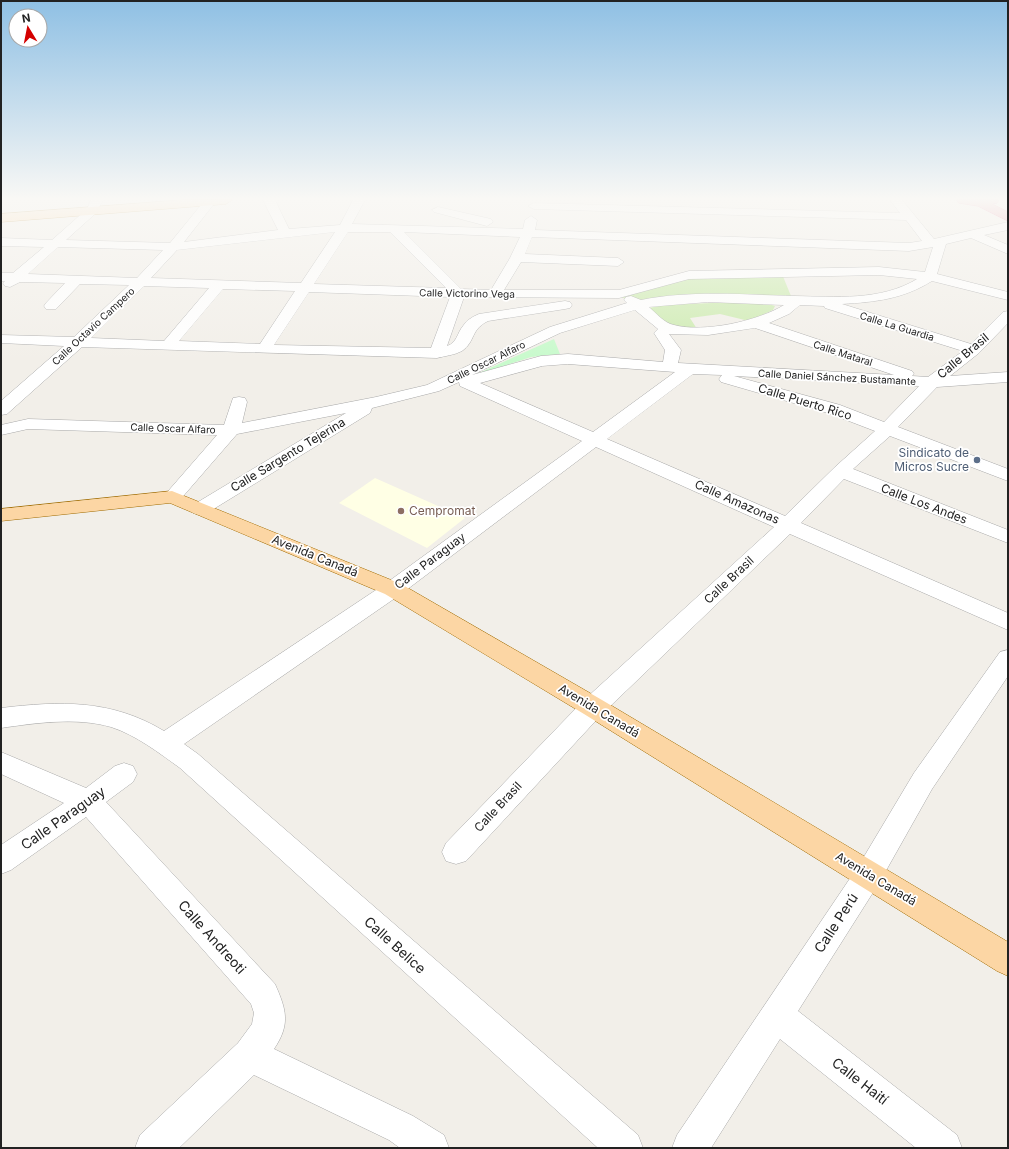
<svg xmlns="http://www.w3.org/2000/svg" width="1009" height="1149" font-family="Inter,sans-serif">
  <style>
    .education { fill: #ffffe5 }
    .grass { fill: #cdebb0 }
    .park { fill: #c8facc }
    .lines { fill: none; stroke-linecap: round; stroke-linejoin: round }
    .minor-casing { stroke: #a9a9a9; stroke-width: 1 }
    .major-casing { stroke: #a06b00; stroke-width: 1 }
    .highway-casing { stroke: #dc2a67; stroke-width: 1 }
    .minor { fill: #fff; fill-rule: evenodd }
    .major { fill: #fcd6a4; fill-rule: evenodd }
    .highway { fill: #e892a2; fill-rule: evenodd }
    .service-dot { fill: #5c6f8a; stroke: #fff; stroke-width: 1.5 }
    .education-dot { fill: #8d6e63; stroke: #fff; stroke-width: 1.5 }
    .labels { text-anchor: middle; stroke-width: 3.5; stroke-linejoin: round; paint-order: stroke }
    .far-street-label { font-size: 10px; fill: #222; stroke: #fff }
    .street-label { font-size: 12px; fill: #222; stroke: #fff }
    .service-label { font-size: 12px; fill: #4e5e75; stroke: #fff; text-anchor: end }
    .education-label { font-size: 12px; fill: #785e54; stroke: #fff; text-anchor: start }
    .near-street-label { font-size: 14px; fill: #222; stroke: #fff }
  </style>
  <rect width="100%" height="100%" fill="#f2efe9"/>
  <polygon class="education" points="375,478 465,518 427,548 339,503"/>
  <g class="grass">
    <polygon points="782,274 791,296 691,296 659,297 640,302 631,301 621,297 673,278"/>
    <polygon points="712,303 765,303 775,306 773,310 749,321 720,314 690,318 697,329 669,325 644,309 664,305"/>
  </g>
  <polygon class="park" points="554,339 560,354 531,357 470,377"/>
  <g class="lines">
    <g class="minor-casing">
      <g id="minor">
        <path d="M91 200H103L96 213 66 240 170 243 205 200H217L184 242 278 230 263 200H275L289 229 340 225 353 200H365L352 224 523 229 525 220 531 216 537 220 535 230 909 243 922 241 906 220 534 209 528 206 534 203 900 213 890 200H902L934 239 1008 222V230L984 235 1008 245V254L971 238 946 244 937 274 1008 292V300L932 281C903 299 876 302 842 304L971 344 1003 312 1008 311V323L979 353 950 376 1008 372V382L937 387 898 427 1008 469V481L890 436 853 469 1008 530V543L844 479 801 523 1008 613V630L790 534 602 714 466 861 456 864 446 861 442 852 446 843 584 700 774 527 596 447 401 594 184 744 198 754 638 1135 643 1148H598L180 768C159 753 136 735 111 727 76 717 36 723 1 728V708C60 701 111 699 164 731L385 584 582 441 460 386 459 382 439 391 372 408 370 413 207 513 200 515 193 513 190 509 193 505 346 413 237 434 179 501 172 503 165 501 163 497 217 435 28 429 1 435V425L28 419 224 425 233 398 239 397 245 398 247 402 242 423 376 397 427 385 550 327 627 303 624 300 626 297 631 296 641 300C691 290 745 295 795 296 835 297 881 301 917 279L879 275 689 279 619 298 464 297 447 346C457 343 457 333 463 326 467 320 472 317 479 314L565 301 570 302 572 305 570 308 565 309 488 321C470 330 476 341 462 351 455 355 444 356 437 358L82 347 7 414 1 415V401L64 346 1 343V335L74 337 129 285 80 284 56 309H46L44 306 46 303 65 283 20 282 10 287 5 286 3 283 5 281H1V273H13L44 247 1 246V238L52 240 87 209ZM335 232 301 283 151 278 177 250ZM348 232H390L446 288 314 284ZM404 232 520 237 510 258 491 290 461 289ZM532 237 909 251 933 247 925 272 879 267 689 271 619 290H504L521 262 618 266 624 262 618 258 525 254ZM58 247 163 250 137 278 28 274ZM144 286 209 288 164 341 91 338ZM223 289 295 291 260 344 179 341ZM309 292 450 297 431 348 274 345ZM708 302 784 305C758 321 704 333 674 325 664 323 656 313 649 307ZM800 305 824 306 825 308 963 351 928 377 912 376 914 374 912 371 769 323 789 314ZM635 310 658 329 654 333 665 350 663 362 568 354 541 356 472 375 560 333ZM755 328 894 375 678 363 681 350 669 334 708 335ZM568 364 675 372 593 432 480 383 542 366ZM693 374 722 375 719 379 721 382 828 413 875 431 835 467 785 516 607 439ZM734 376 919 386 884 422 840 405Z"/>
        <polygon points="438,207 491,219 493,222 487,226 434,212 432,210"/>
        <polygon points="1008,650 1008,676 932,789 879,883 798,1011 957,1135 962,1148 916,1148 780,1039 711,1148 672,1148 677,1135 859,865 914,773 1000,652"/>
        <path d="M1 752 86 788 115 766 124 763 133 766 137 774 133 782 106 802 275 984C286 1009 291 1024 274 1049L413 1116 444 1135 449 1148H400L389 1140 254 1075 179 1148H135L140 1135 238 1043 252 1024 254 1013 251 1004 86 817 11 870 1 874V845L64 803 1 774Z"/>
      </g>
    </g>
    <g class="major-casing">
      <g id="major">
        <polygon points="182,200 232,200 226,204 1,222 1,214"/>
        <polygon points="172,491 401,584 602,700 1008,942 1008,976 997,971 584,714 385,594 170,503 1,521 1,509"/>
      </g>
    </g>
    <g class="highway-casing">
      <polygon id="highway" points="957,200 999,200 997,203 992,204 1008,212 1008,221 978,206 959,203"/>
    </g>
    <use href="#minor" class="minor"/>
    <use href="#major" class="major"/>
    <use href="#highway" class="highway"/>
  </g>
  <linearGradient id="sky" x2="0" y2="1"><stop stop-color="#8fc0e4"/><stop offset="0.55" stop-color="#f9f8f5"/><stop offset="1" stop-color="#f9f8f5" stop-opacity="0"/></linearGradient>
  <rect width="1009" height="361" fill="url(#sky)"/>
  <circle class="service-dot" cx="977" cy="460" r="4"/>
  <circle class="education-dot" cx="401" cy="511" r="4"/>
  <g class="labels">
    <g class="far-street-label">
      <text transform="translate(467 293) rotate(1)" y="4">Calle Victorino Vega</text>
      <text transform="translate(93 326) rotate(-43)" y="4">Calle Octavio Campero</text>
      <text transform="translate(897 326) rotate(17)" y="4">Calle La Guardia</text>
      <text transform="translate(843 353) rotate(18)" y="4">Calle Mataral</text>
      <text transform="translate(486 362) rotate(-26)" y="4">Calle Oscar Alfaro</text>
      <text transform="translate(837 377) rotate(3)" y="4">Calle Daniel Sánchez Bustamante</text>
      <text transform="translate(173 428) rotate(2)" y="4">Calle Oscar Alfaro</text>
    </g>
    <g class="street-label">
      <text transform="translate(963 356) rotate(-40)" y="4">Calle Brasil</text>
      <text transform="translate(805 402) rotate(17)" y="4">Calle Puerto Rico</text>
      <text transform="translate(288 455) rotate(-31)" y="4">Calle Sargento Tejerina</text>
      <text transform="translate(737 502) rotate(24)" y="4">Calle Amazonas</text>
      <text transform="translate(924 504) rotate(21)" y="4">Calle Los Andes</text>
      <text transform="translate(315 556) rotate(22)" y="4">Avenida Canadá</text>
      <text transform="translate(430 561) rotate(-37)" y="4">Calle Paraguay</text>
      <text transform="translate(729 580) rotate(-43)" y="4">Calle Brasil</text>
      <text transform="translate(599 711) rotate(31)" y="4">Avenida Canadá</text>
      <text transform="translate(498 807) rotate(-47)" y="4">Calle Brasil</text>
      <text transform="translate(876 879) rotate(31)" y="4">Avenida Canadá</text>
    </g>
    <g class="service-label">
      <text x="969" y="457">Sindicato de<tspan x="969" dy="14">Micros Sucre</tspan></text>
    </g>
    <g class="education-label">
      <text x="409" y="515">Cempromat</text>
    </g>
    <g class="near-street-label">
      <text transform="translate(63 818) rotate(-35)" y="5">Calle Paraguay</text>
      <text transform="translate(836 923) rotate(-57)" y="5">Calle Perú</text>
      <text transform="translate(212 937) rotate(48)" y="5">Calle Andreoti</text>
      <text transform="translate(395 945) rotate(42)" y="5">Calle Belice</text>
      <text transform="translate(860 1081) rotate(38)" y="5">Calle Haití</text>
    </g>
  </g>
  <rect width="1009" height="1149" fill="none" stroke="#222222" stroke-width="4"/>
  <g transform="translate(28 28) rotate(350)"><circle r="19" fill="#ffffff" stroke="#a7a7a7"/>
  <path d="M0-3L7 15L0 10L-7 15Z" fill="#d40000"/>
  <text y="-6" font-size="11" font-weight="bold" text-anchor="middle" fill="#222222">N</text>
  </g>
</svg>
